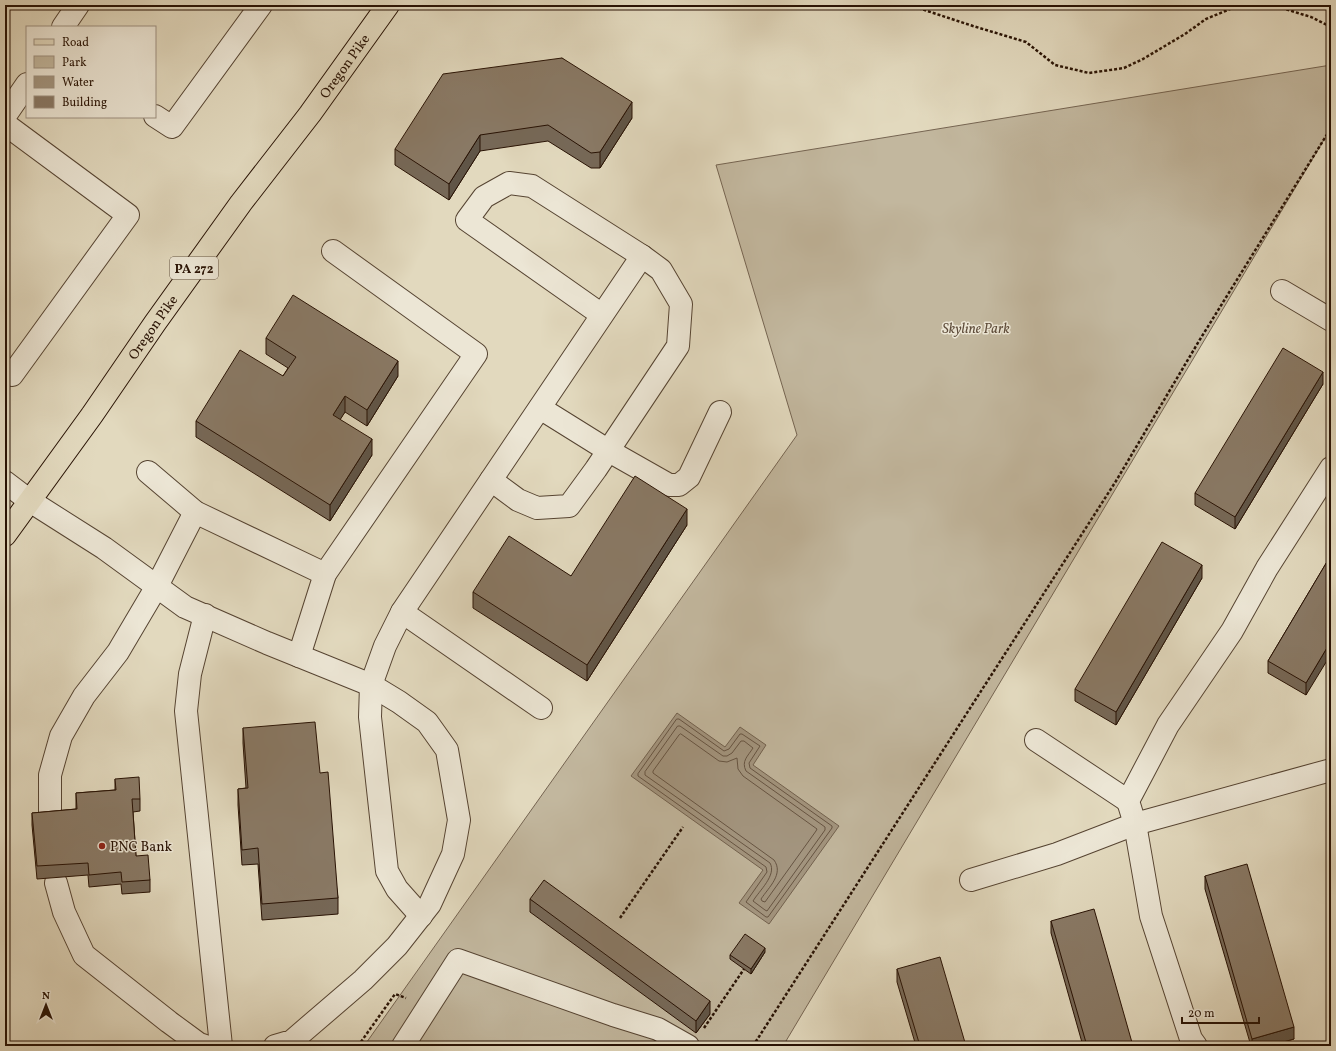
<svg xmlns="http://www.w3.org/2000/svg" width="1336" height="1051" font-family="Vollkorn,serif">
  <style>
    .green { fill: #c2b79e; stroke: #756451 }
    .water { fill: #a3957f; stroke: #72614e }
    .lines { fill: none; stroke-linecap: round; stroke-linejoin: round }
    .shore { stroke: #665442; stroke-width: 1 }
    .minor-casing { stroke: #564432; stroke-width: 24 }
    .major-casing { stroke: #281204; stroke-width: 24 }
    .path { stroke: #281204; stroke-width: 2.5; stroke-dasharray: 3 2; stroke-linecap: butt }
    .minor { stroke: #ece6d5; stroke-width: 22 }
    .major { stroke: #e2d9be; stroke-width: 22 }
    .wall { fill: #766857; stroke: #281204 }
    .shaded-wall { fill: #605547; stroke: #281204 }
    .building { fill: #897965; stroke: #281204 }
    .poi-dot { fill: #8f2418; stroke: #ece6d5; stroke-width: 1.5 }
    .labels { text-anchor: middle; stroke-width: 3; stroke-linejoin: round; paint-order: stroke }
    .shield { fill: #ece6d5; stroke: #635243; stroke-width: 1 }
    .shield-label { font-size: 13px; font-weight: bold; fill: #281204 }
    .street-label { font-size: 14px; fill: #281204; stroke: #ece6d5 }
    .park-label { font-size: 14px; font-style: italic; fill: #5e4c3a; stroke: #ece6d5 }
    .poi-label { font-size: 14px; fill: #281204; stroke: #ece6d5; text-anchor: start }
  </style>
  <rect width="100%" height="100%" fill="#e2d9be"/>
  <filter id="stains"><feTurbulence type="fractalNoise" baseFrequency=".005" numOctaves="4"/><feColorMatrix values="0 0 0 0 .2 0 0 0 0 .09 0 0 0 0 .02 0 0 0 .5 -.17"/></filter>
  <radialGradient id="worn" r=".72"><stop offset=".6" stop-color="#630" stop-opacity="0"/><stop offset="1" stop-color="#630" stop-opacity=".3"/></radialGradient>
  <polygon class="green" points="1331,65 1331,128 783,1046 364,1046 797,435 716,165"/>
  <polygon class="water" points="677,713 725,747 740,727 766,745 753,765 839,826 769,924 739,903 763,870 631,776"/>
  <g class="lines">
    <g class="shore">
      <polygon points="677,719 679,719 724,751 729,749 740,734 742,734 760,746 749,763 750,768 832,826 832,828 768,917 766,917 746,902 767,872 766,867 638,776 638,774"/>
      <path d="M678 726H680L723 756H727L732 753 741 741H744L753 748C748 756 741 761 746 771L825 827V830L767 911 765 910 753 901C759 891 777 875 770 863L645 775V772Z"/>
      <path d="M681 734 719 761 727 762 737 758 738 769 743 776 817 829 816 831 765 902 762 901 761 899C769 887 784 874 774 860L653 773V771L679 735Z"/>
    </g>
    <g class="minor-casing">
      <g id="minor">
        <polyline points="63,27 78,5"/>
        <polyline points="5,116 27,84"/>
        <polyline points="155,116 172,127 261,5"/>
        <polyline points="5,124 128,215 12,375 5,370"/>
        <polyline points="1282,291 1331,320"/>
        <polyline points="540,408 609,451 669,485 679,485 689,477 720,412"/>
        <polyline points="148,472 195,512 325,574 476,354 333,251"/>
        <polyline points="491,480 518,500 537,508 569,506 596,469 678,346 681,304 661,270 642,256"/>
        <polyline points="5,482 30,501 104,548 185,607 267,643 371,685 399,702 427,722 447,750 459,820 453,854 430,904 397,946 363,980 292,1041 275,1046"/>
        <polyline points="402,612 541,708"/>
        <polyline points="205,615 190,674 186,711 221,1046"/>
        <polyline points="299,656 325,574"/>
        <polyline points="1036,740 1128,801"/>
        <polyline points="50,818 50,775 61,736 84,696 118,652 157,586 195,512"/>
        <polyline points="971,880 1057,854 1135,824 1331,770"/>
        <polyline points="56,883 64,912 84,955 169,1022 199,1044 205,1046"/>
        <polyline points="421,916 397,889 387,871 370,717 371,685 385,646 402,612 642,256 532,186 509,183 484,197 467,220 602,315"/>
        <polyline points="403,1046 458,960 613,1015 658,1029 688,1046"/>
        <polyline points="1196,1046 1191,1039 1151,916 1135,824 1128,801 1168,725 1232,631 1267,568 1331,468"/>
      </g>
    </g>
    <g class="major-casing">
      <g id="major">
        <path id="s1" d="M5 535 92 415 155 323 241 203 310 114 388 5"/>
      </g>
    </g>
    <g class="path">
      <polyline points="909,5 973,26 1026,42 1055,65 1089,73 1124,68 1143,59 1185,34 1206,19 1235,7 1248,5"/>
      <polyline points="1272,5 1311,17 1331,27"/>
      <polyline points="620,918 683,827"/>
      <polyline points="704,1028 744,969"/>
      <polyline points="358,1046 395,994 406,998"/>
      <polyline points="753,1046 1116,481 1199,341 1331,128"/>
    </g>
    <use href="#minor" class="minor"/>
    <use href="#major" class="major"/>
  </g>
  <g class="wall">
    <polygon points="562,58 632,118 600,168 591,168 548,141 480,151 449,200 395,165 395,149"/>
    <polygon points="266,338 398,376 367,426 345,412 340,419 372,455 330,521 196,437 196,421 283,376 288,368 266,354"/>
    <polygon points="1323,384 1235,529 1195,505 1195,493"/>
    <polygon points="687,525 587,681 473,608 473,592 571,576"/>
    <polygon points="1331,555 1306,695 1268,673 1268,661"/>
    <polygon points="1202,578 1116,725 1075,701 1075,689"/>
    <polygon points="243,728 320,773 338,898 338,914 262,920 258,864 242,865 238,805 238,789 246,788 243,743"/>
    <polygon points="115,779 140,799 140,811 133,812 136,856 150,880 150,892 122,894 121,884 89,887 88,875 37,879 32,825 32,813 76,809 76,793 115,790"/>
    <polygon points="1205,876 1294,1039 1269,1046 1251,1046 1205,889"/>
    <polygon points="530,899 710,1014 696,1033 530,912"/>
    <polygon points="1051,921 1133,1046 1083,1046 1051,933"/>
    <polygon points="765,952 751,974 730,959 730,955"/>
    <polygon points="897,969 966,1046 916,1046 897,982"/>
  </g>
  <g class="shaded-wall">
    <polygon points="632,102 632,118 600,168 600,152"/>
    <polygon points="480,135 480,151 449,200 449,184"/>
    <polygon points="398,361 398,376 367,426 367,410"/>
    <polygon points="1323,372 1323,384 1235,529 1235,517"/>
    <polygon points="345,396 345,412 333,431 333,415"/>
    <polygon points="372,439 372,455 330,521 330,505"/>
    <polygon points="687,509 687,525 587,681 587,665"/>
    <polygon points="1202,565 1202,578 1116,725 1116,712"/>
    <polygon points="1331,641 1331,654 1306,695 1306,683"/>
    <polygon points="765,948 765,952 751,974 751,969"/>
    <polygon points="710,1001 710,1014 696,1033 696,1021"/>
    <polygon points="1294,1027 1294,1039 1269,1046 1252,1046 1252,1039"/>
  </g>
  <g class="building">
    <polygon points="562,58 632,102 600,152 591,153 548,125 480,135 449,184 395,149 443,74"/>
    <polygon points="293,295 398,361 367,410 345,396 333,415 372,439 330,505 196,421 240,350 283,376 296,357 266,338"/>
    <polygon points="1283,348 1323,372 1235,517 1195,493"/>
    <polygon points="635,476 687,509 587,665 473,592 509,536 571,576"/>
    <polygon points="1162,542 1202,565 1116,712 1075,689"/>
    <polygon points="1331,555 1331,641 1306,683 1268,661"/>
    <polygon points="315,722 320,773 328,772 338,898 262,904 258,848 242,850 238,789 248,788 243,728"/>
    <polygon points="139,777 140,799 132,799 136,856 148,855 150,880 122,882 121,872 89,875 88,863 37,866 32,813 77,809 76,793 116,790 115,779"/>
    <polygon points="1247,864 1294,1027 1252,1039 1205,876"/>
    <polygon points="544,880 710,1001 696,1021 530,899"/>
    <polygon points="1094,909 1133,1046 1087,1046 1051,921"/>
    <polygon points="745,934 765,948 751,969 730,955"/>
    <polygon points="940,957 966,1046 920,1046 897,969"/>
  </g>
  <circle class="poi-dot" cx="102" cy="846" r="4"/>
  <g class="labels">
    <rect class="shield" x="170" y="257" width="48" height="22" rx="3"/>
    <g class="shield-label">
      <text x="194" y="273">PA 272</text>
    </g>
    <g class="street-label">
      <text dy="5" stroke="none"><textPath href="#s1" startOffset="579">Oregon Pike</textPath></text>
      <text dy="5" stroke="none"><textPath href="#s1" startOffset="255">Oregon Pike</textPath></text>
    </g>
    <g class="park-label">
      <text x="976" y="333">Skyline Park</text>
    </g>
    <g class="poi-label">
      <text x="110" y="851">PNC Bank</text>
    </g>
  </g>
  <rect width="1336" height="1051" fill="none" stroke="#e2d9be" stroke-width="20"/>
  <rect x="6" y="6" width="1324" height="1039" fill="none" stroke="#281204" stroke-width="2"/>
  <rect x="10" y="10" width="1316" height="1031" fill="none" stroke="#281204"/>
  <rect x="26" y="26" width="130" height="92" fill="#ece6d5" stroke="#9e9181"/>
  <rect x="34" y="39" width="20" height="6" fill="#e2d9be" stroke="#9e9181"/>
  <text x="62" y="46" font-size="12" fill="#281204">Road</text>
  <rect x="34" y="56" width="20" height="12" fill="#c2b79e" stroke="#9e9181"/>
  <text x="62" y="66" font-size="12" fill="#281204">Park</text>
  <rect x="34" y="76" width="20" height="12" fill="#a3957f" stroke="#9e9181"/>
  <text x="62" y="86" font-size="12" fill="#281204">Water</text>
  <rect x="34" y="96" width="20" height="12" fill="#897965" stroke="#9e9181"/>
  <text x="62" y="106" font-size="12" fill="#281204">Building</text>
  <g transform="translate(46 1005)" stroke="#ece6d5" stroke-width="3" paint-order="stroke">
  <path d="M0-3L7 15L0 10L-7 15Z" fill="#281204"/>
  <text y="-6" font-size="11" font-weight="bold" text-anchor="middle" fill="#281204">N</text>
  </g>
  <path d="M1182 1017v6h77v-6" fill="none" stroke="#281204" stroke-width="2"/>
  <text x="1188" y="1017" font-size="12" fill="#281204" stroke="#ece6d5" stroke-width="3" paint-order="stroke">20 m</text>
  <rect width="100%" height="100%" filter="url(#stains)"/>
  <rect width="100%" height="100%" fill="url(#worn)"/>
</svg>
